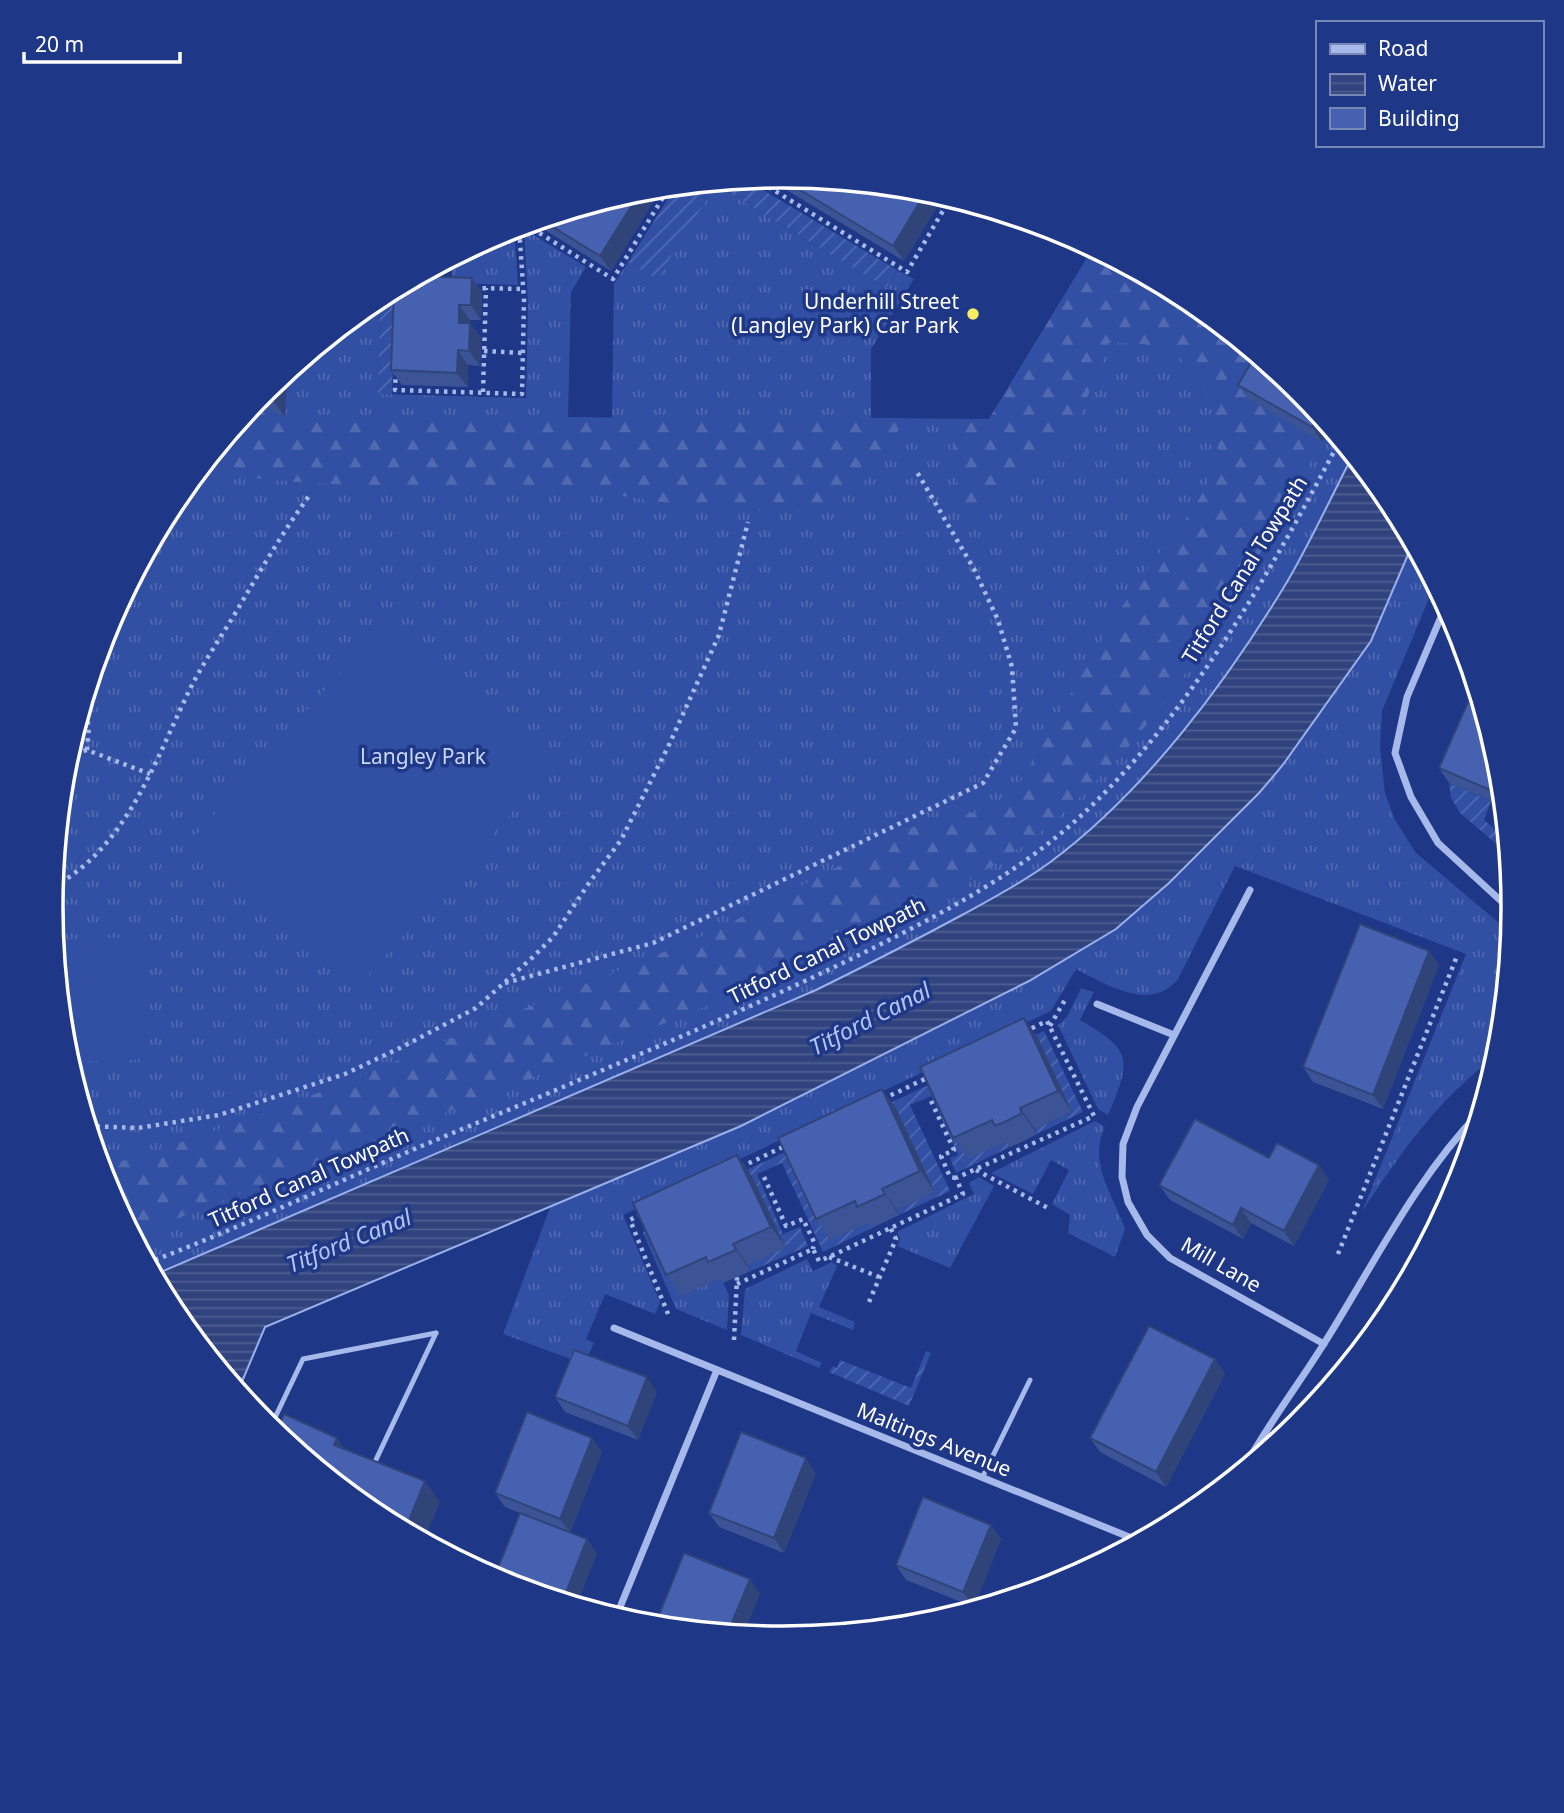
<svg xmlns="http://www.w3.org/2000/svg" width="1564" height="1813" font-family="'Noto Sans',sans-serif">
  <style>
    .grass { fill: url(#grass-tufts) }
    .forest { fill: url(#forest-firs) }
    .garden { fill: url(#garden-furrows) }
    .pitch { fill: #314fa3 }
    .water { fill: url(#water-rules); stroke: #9ab0ec; stroke-width: 2 }
    .lines { fill: none; stroke-linecap: round; stroke-linejoin: round }
    .path { stroke: #a7b8ea; stroke-width: 4.5; stroke-dasharray: 3.5 5; stroke-linecap: butt }
    .lane { stroke: #a7b8ea; stroke-width: 5 }
    .street { stroke: #a7b8ea; stroke-width: 7 }
    .wall { fill: #3c5396 }
    .shaded-wall { fill: #31447a }
    .building { fill: #4661af; stroke: #31447a; stroke-width: 2 }
    .poi-dot { fill: #f9ec66; stroke: #1e3786; stroke-width: 2.5 }
    .labels { text-anchor: middle; stroke-width: 7; stroke-linejoin: round; paint-order: stroke }
    .poi-label { font-size: 21px; fill: #fff; stroke: #1e3786; text-anchor: end }
    .street-label { font-size: 21px; fill: #fff; stroke: #1e3786 }
    .park-label { font-size: 21px; fill: #cbd7f8; stroke: #1e3786 }
    .water-label { font-size: 23px; font-style: italic; fill: #b2c3f2; stroke: #1e3786 }
    .rim { fill: none; stroke: #fff; stroke-width: 3.5 }
  </style>
  <defs>
    <pattern id="grass-tufts" width="24" height="20" patternUnits="userSpaceOnUse" patternTransform="scale(1.75)"><rect width="24" height="20" fill="#314fa3"/><path d="M3 7l-1-3M5 7V3M7 7l1-3M15 17l-1-3M17 17v-4M19 17l1-3" fill="none" stroke="#5069b1"/></pattern>
    <pattern id="forest-firs" width="22" height="20" patternUnits="userSpaceOnUse" patternTransform="scale(1.75)"><rect width="22" height="20" fill="#314fa3"/><path d="M5 1l3.5 6h-7zM16 11l3.5 6h-7z" fill="#5069b1"/></pattern>
    <pattern id="garden-furrows" width="10" height="10" patternUnits="userSpaceOnUse" patternTransform="scale(1.75)"><rect width="10" height="10" fill="#314fa3"/><path d="M-1 1l2-2M0 10L10 0M9 11l2-2" fill="none" stroke="#5069b1"/></pattern>
    <pattern id="water-rules" width="6" height="5" patternUnits="userSpaceOnUse" patternTransform="scale(1.75)"><rect width="6" height="5" fill="#30437e"/><path d="M0 2.5h6" fill="none" stroke="#4f5f91"/></pattern>
  </defs>
  <rect width="100%" height="100%" fill="#1e3786"/>
  <g class="grass">
    <path d="M716 185 886 288 897 270 914 279 871 349V418L989 419 1093 248 1189 299 1249 399 1322 441 1331 428 1353 455C1331 497 1311 541 1287 582 1226 683 1144 793 1049 863 1022 883 991 899 962 915 914 941 865 966 816 990L154 1275 106 1186 65 1049 51 906 65 763 107 626 174 500 254 402 285 417 287 371 376 298H380L378 394 526 398 528 304 524 229 586 267 571 292 568 417 612 418 614 284 628 262 657 278Z"/>
    <polygon points="514,227 518,285 452,283 451,258 503,231"/>
    <path d="M1413 543 1435 584 1382 711 1380 747 1385 793 1395 820 1416 853 1511 933 1497 1055C1436 1102 1404 1148 1362 1212L1466 954 1235 866 1178 979C1151 1013 1105 984 1076 969L1051 1011 623 1215 660 1302 655 1314 605 1294 586 1339 594 1343 584 1364 503 1334 551 1205 741 1126 1029 981 1116 929 1169 883 1259 793 1282 766 1371 641Z"/>
    <path d="M1081 988 1094 992 1080 1020C1134 1051 1131 1060 1108 1115L1098 1109 1058 1025 1067 1017Z"/>
    <path d="M1095 1121 1105 1127C1087 1163 1114 1196 1125 1229L1115 1257 1068 1233 1070 1215 1052 1204 1069 1170 1051 1160 1033 1194 991 1173Z"/>
    <polygon points="979,1177 994,1186 950,1268 897,1246 900,1239 897,1232 974,1194 969,1183"/>
    <polygon points="648,1224 721,1278 729,1295 727,1330 676,1309 643,1233"/>
    <polygon points="807,1259 813,1271 832,1262 837,1266 819,1307 855,1322 853,1330 811,1313 796,1351 822,1363 819,1368 741,1335 745,1289"/>
  </g>
  <g class="forest">
    <path d="M1093 248 1189 299 1268 364 1248 399 1322 441C1268 539 1217 639 1146 725 1135 739 1124 753 1112 765 1083 794 1052 826 1018 849 899 931 763 982 631 1037 466 1106 299 1171 133 1236L106 1186 100 1166 135 1158 281 1108 713 932 927 820 1005 808C1049 735 1088 659 1134 588 1160 547 1210 502 1217 453 1220 438 1212 404 1205 391 1197 376 1183 362 1172 349L1135 343H1109L1077 423 1051 456H1028L1001 499 979 513 958 497 954 463 957 420 989 419Z"/>
    <path d="M254 402 285 417 904 418C881 465 874 483 824 505 804 513 782 512 761 511 718 510 676 504 634 498 617 495 599 491 581 490 454 480 326 495 199 469Z"/>
  </g>
  <g class="garden">
    <polygon points="745,179 897,270 886,288 716,185 657,279 628,262 676,186"/>
    <polygon points="395,288 392,394 378,394 380,298 378,297"/>
    <polygon points="1449,783 1491,801 1484,820 1507,840 1508,854 1460,813 1451,798"/>
    <polygon points="1044,1031 1083,1112 1037,1134 1035,1129 1072,1112 1038,1040 1007,1141 1010,1147 956,1173 950,1158 958,1155 932,1096 910,1105 950,1191 899,1215 897,1210 935,1192 869,1222 872,1228 823,1252 782,1163 757,1174 783,1234 800,1227 808,1246 751,1271 748,1265 650,1215"/>
    <polygon points="926,1351 931,1353 909,1406 829,1372 833,1366 837,1368 840,1360 911,1388"/>
  </g>
  <g class="pitch">
    <polygon points="385,622 551,768 355,990 189,843"/>
    <polygon points="143,937 148,1059 69,1062 65,1049 54,940"/>
  </g>
  <path class="water" d="M1353 455 1390 501 1413 543 1371 641 1282 766 1259 793 1169 883 1116 929 1029 981 741 1126 265 1327 238 1391 174 1312 154 1275 816 990C865 966 914 941 962 915 991 899 1022 883 1049 863 1144 793 1226 683 1287 582 1311 541 1331 497 1353 455Z"/>
  <g class="lines">
    <g class="path">
      <polyline points="754,178 907,272 951,197"/>
      <polyline points="525,224 613,279 670,186"/>
      <polyline points="474,288 523,289"/>
      <polyline points="484,351 523,353"/>
      <polyline points="396,371 395,390 522,394 524,300 519,226"/>
      <polyline points="483,392 486,288"/>
      <polyline points="83,705 89,727 87,750"/>
      <polyline points="67,755 87,750 150,774"/>
      <path d="M53 887C129 846 156 757 192 685 205 660 221 637 236 612 259 573 282 533 309 496"/>
      <polyline points="505,983 653,943 983,783 1016,728 1012,667 998,620 974,569 917,472"/>
      <polyline points="1050,1026 1066,998"/>
      <polyline points="883,1099 929,1077"/>
      <polyline points="931,1101 954,1150 941,1156 950,1177 956,1178"/>
      <polyline points="88,1126 138,1128 219,1115 345,1074 404,1046 476,1008 533,957 553,937 589,883 621,840 668,747 719,635 748,522"/>
      <polyline points="741,1167 787,1145"/>
      <polyline points="976,1170 1048,1208"/>
      <polyline points="764,1177 786,1226 803,1219 814,1242 813,1249"/>
      <polyline points="641,1214 630,1220 668,1314"/>
      <polyline points="1338,1254 1457,956"/>
      <polyline points="829,1257 879,1277"/>
      <path d="M147 1263C234 1230 318 1191 403 1154 461 1129 519 1106 577 1081 678 1038 780 995 879 945 953 908 1026 868 1086 811 1192 711 1273 568 1340 440"/>
      <polyline points="737,1284 813,1249 819,1261 829,1257 963,1194 956,1178 1094,1116 1047,1021 1028,1030"/>
      <polyline points="869,1302 896,1239 890,1227"/>
      <polyline points="734,1340 737,1277"/>
    </g>
    <g class="lane">
      <polyline points="270,1428 303,1359 436,1333"/>
      <polyline points="373,1466 436,1333"/>
      <polyline points="982,1478 1030,1380"/>
    </g>
    <g class="street">
      <polyline points="1446,605 1407,697 1395,753 1411,797 1438,843 1513,912"/>
      <polyline points="1250,890 1137,1107 1123,1144 1122,1177 1128,1202 1147,1235 1170,1258 1324,1344"/>
      <polyline points="1097,1004 1174,1035"/>
      <polyline points="614,1328 1139,1541"/>
      <path d="M1244 1468C1268 1424 1299 1384 1325 1342 1374 1264 1416 1178 1480 1112"/>
      <polyline points="616,1617 717,1370"/>
    </g>
  </g>
  <g class="wall">
    <polygon points="782,175 938,205 904,261 765,177"/>
    <polygon points="662,187 611,271 545,230 538,220 640,189"/>
    <polygon points="472,278 482,292 481,320 470,320 470,323 481,338 480,366 468,365 468,387 402,385 391,370"/>
    <polygon points="287,371 285,417 254,402 265,389"/>
    <polygon points="1238,385 1299,390 1331,428 1322,442 1248,399"/>
    <polygon points="1468,702 1501,805 1449,783 1439,768"/>
    <polygon points="1429,951 1439,965 1383,1109 1313,1082 1303,1067"/>
    <polygon points="1024,1018 1039,1040 1072,1112 1035,1129 1037,1134 1024,1141 1010,1147 1006,1142 968,1159 953,1138"/>
    <polygon points="882,1089 897,1110 935,1192 897,1210 899,1215 872,1228 868,1223 830,1240 816,1219"/>
    <polygon points="1269,1158 1319,1165 1329,1180 1294,1246 1251,1223 1243,1239 1170,1200 1159,1185"/>
    <polygon points="752,1176 786,1248 748,1265 751,1271 723,1283 720,1279 681,1296 666,1275"/>
    <polygon points="1215,1359 1225,1374 1166,1487 1100,1452 1090,1438"/>
    <polygon points="657,1392 638,1440 565,1412 555,1397"/>
    <polygon points="592,1438 602,1452 570,1533 587,1539 597,1554 527,1516 505,1507 495,1493"/>
    <polygon points="816,1473 784,1553 719,1527 709,1513"/>
    <polygon points="991,1525 1001,1539 974,1607 906,1580 896,1565"/>
  </g>
  <g class="shaded-wall">
    <polygon points="662,187 611,271 600,256 642,189"/>
    <polygon points="927,190 938,205 904,261 893,246"/>
    <polygon points="472,278 482,292 481,320 471,305"/>
    <polygon points="459,305 470,320 469,337 459,323"/>
    <polygon points="470,323 481,338 480,366 469,351"/>
    <polygon points="458,350 468,365 468,387 457,373"/>
    <polygon points="287,371 285,417 266,391 266,388"/>
    <polygon points="1320,414 1331,428 1322,442 1312,427"/>
    <polygon points="1500,769 1503,800 1501,805 1490,790"/>
    <polygon points="1429,951 1439,965 1383,1109 1373,1095"/>
    <polygon points="1024,1018 1039,1040 1072,1112 1058,1091"/>
    <polygon points="882,1089 897,1110 935,1192 920,1171"/>
    <polygon points="1020,1108 1035,1129 1037,1134 1022,1113"/>
    <polygon points="737,1155 752,1176 786,1248 771,1227"/>
    <polygon points="1319,1165 1329,1180 1294,1246 1284,1231"/>
    <polygon points="882,1189 897,1210 899,1215 885,1194"/>
    <polygon points="1241,1208 1251,1223 1243,1239 1233,1225"/>
    <polygon points="733,1244 748,1265 751,1271 736,1250"/>
    <polygon points="1215,1359 1225,1374 1166,1487 1156,1472"/>
    <polygon points="647,1377 657,1392 638,1440 628,1426"/>
    <polygon points="337,1438 352,1459 334,1445"/>
    <polygon points="592,1438 602,1452 570,1533 560,1519"/>
    <polygon points="806,1458 816,1473 784,1553 774,1538"/>
    <polygon points="425,1481 440,1502 424,1540 405,1530"/>
    <polygon points="991,1525 1001,1539 974,1607 963,1592"/>
    <polygon points="587,1539 597,1554 577,1605 563,1600"/>
    <polygon points="750,1579 760,1594 744,1634 728,1632"/>
  </g>
  <g class="building">
    <polygon points="782,175 925,189 927,190 893,246 777,176"/>
    <polygon points="640,189 642,189 600,256 540,219"/>
    <polygon points="417,276 472,278 471,305 459,305 459,323 470,323 469,351 458,350 457,373 391,370 394,289"/>
    <polygon points="1256,354 1299,390 1320,414 1312,427 1238,385"/>
    <polygon points="1468,702 1482,708 1499,764 1500,769 1490,790 1439,768"/>
    <polygon points="1360,924 1429,951 1373,1095 1303,1067"/>
    <polygon points="1024,1018 1058,1091 1020,1108 1022,1113 1009,1120 995,1126 992,1120 953,1138 920,1067"/>
    <polygon points="882,1089 920,1171 882,1189 885,1194 857,1207 855,1201 816,1219 778,1138"/>
    <polygon points="1195,1119 1269,1158 1277,1143 1319,1165 1284,1231 1241,1208 1233,1225 1159,1185"/>
    <polygon points="737,1155 771,1227 733,1244 736,1250 708,1262 706,1257 666,1275 633,1203"/>
    <polygon points="1149,1326 1215,1359 1156,1472 1090,1438"/>
    <polygon points="574,1350 647,1377 628,1426 555,1397"/>
    <polygon points="527,1412 592,1438 560,1519 495,1493"/>
    <polygon points="284,1414 337,1438 334,1445 425,1481 405,1530 375,1514 276,1433"/>
    <polygon points="741,1432 806,1458 774,1538 709,1513"/>
    <polygon points="923,1497 991,1525 963,1592 896,1565"/>
    <polygon points="520,1513 587,1539 563,1600 502,1582 494,1578"/>
    <polygon points="684,1553 750,1579 728,1632 655,1625"/>
  </g>
  <circle class="poi-dot" cx="973" cy="314" r="7"/>
  <g class="labels">
    <g class="poi-label">
      <text x="959" y="309">Underhill Street<tspan x="959" dy="24">(Langley Park) Car Park</tspan></text>
    </g>
    <g class="street-label">
      <text transform="translate(1245 570) rotate(-58)" y="7">Titford Canal Towpath</text>
      <text transform="translate(827 951) rotate(-26)" y="7">Titford Canal Towpath</text>
      <text transform="translate(309 1178) rotate(-24)" y="7">Titford Canal Towpath</text>
      <text transform="translate(1221 1265) rotate(30)" y="7">Mill Lane</text>
      <text transform="translate(934 1440) rotate(22)" y="7">Maltings Avenue</text>
    </g>
    <g class="park-label">
      <text x="423" y="764">Langley Park</text>
    </g>
    <g class="water-label">
      <text transform="translate(870 1019) rotate(-27)" y="8">Titford Canal</text>
      <text transform="translate(349 1241) rotate(-22)" y="8">Titford Canal</text>
    </g>
  </g>
  <path d="M0 0H1564V1813H0ZM63 907a719 719 0 1 1 1438 0a719 719 0 1 1-1438 0Z" fill="#1e3786" fill-rule="evenodd"/>
  <path class="rim" d="M63 907a719 719 0 1 1 1438 0a719 719 0 1 1-1438 0Z"/>
  <rect x="1316" y="21" width="228" height="126" fill="#1e3786" stroke="#7887b6" stroke-width="2"/>
  <rect x="1330" y="44" width="35" height="10" fill="#a7b8ea" stroke="#7887b6" stroke-width="2"/>
  <text x="1378" y="56" font-size="21" fill="#ffffff">Road</text>
  <rect x="1330" y="74" width="35" height="21" fill="url(#water-rules)" stroke="#7887b6" stroke-width="2"/>
  <text x="1378" y="91" font-size="21" fill="#ffffff">Water</text>
  <rect x="1330" y="108" width="35" height="21" fill="#4661af" stroke="#7887b6" stroke-width="2"/>
  <text x="1378" y="126" font-size="21" fill="#ffffff">Building</text>
  <path d="M24 52v10h156v-10" fill="none" stroke="#ffffff" stroke-width="3.5"/>
  <text x="35" y="52" font-size="21" fill="#ffffff" stroke="#1e3786" stroke-width="5" paint-order="stroke">20 m</text>
</svg>
